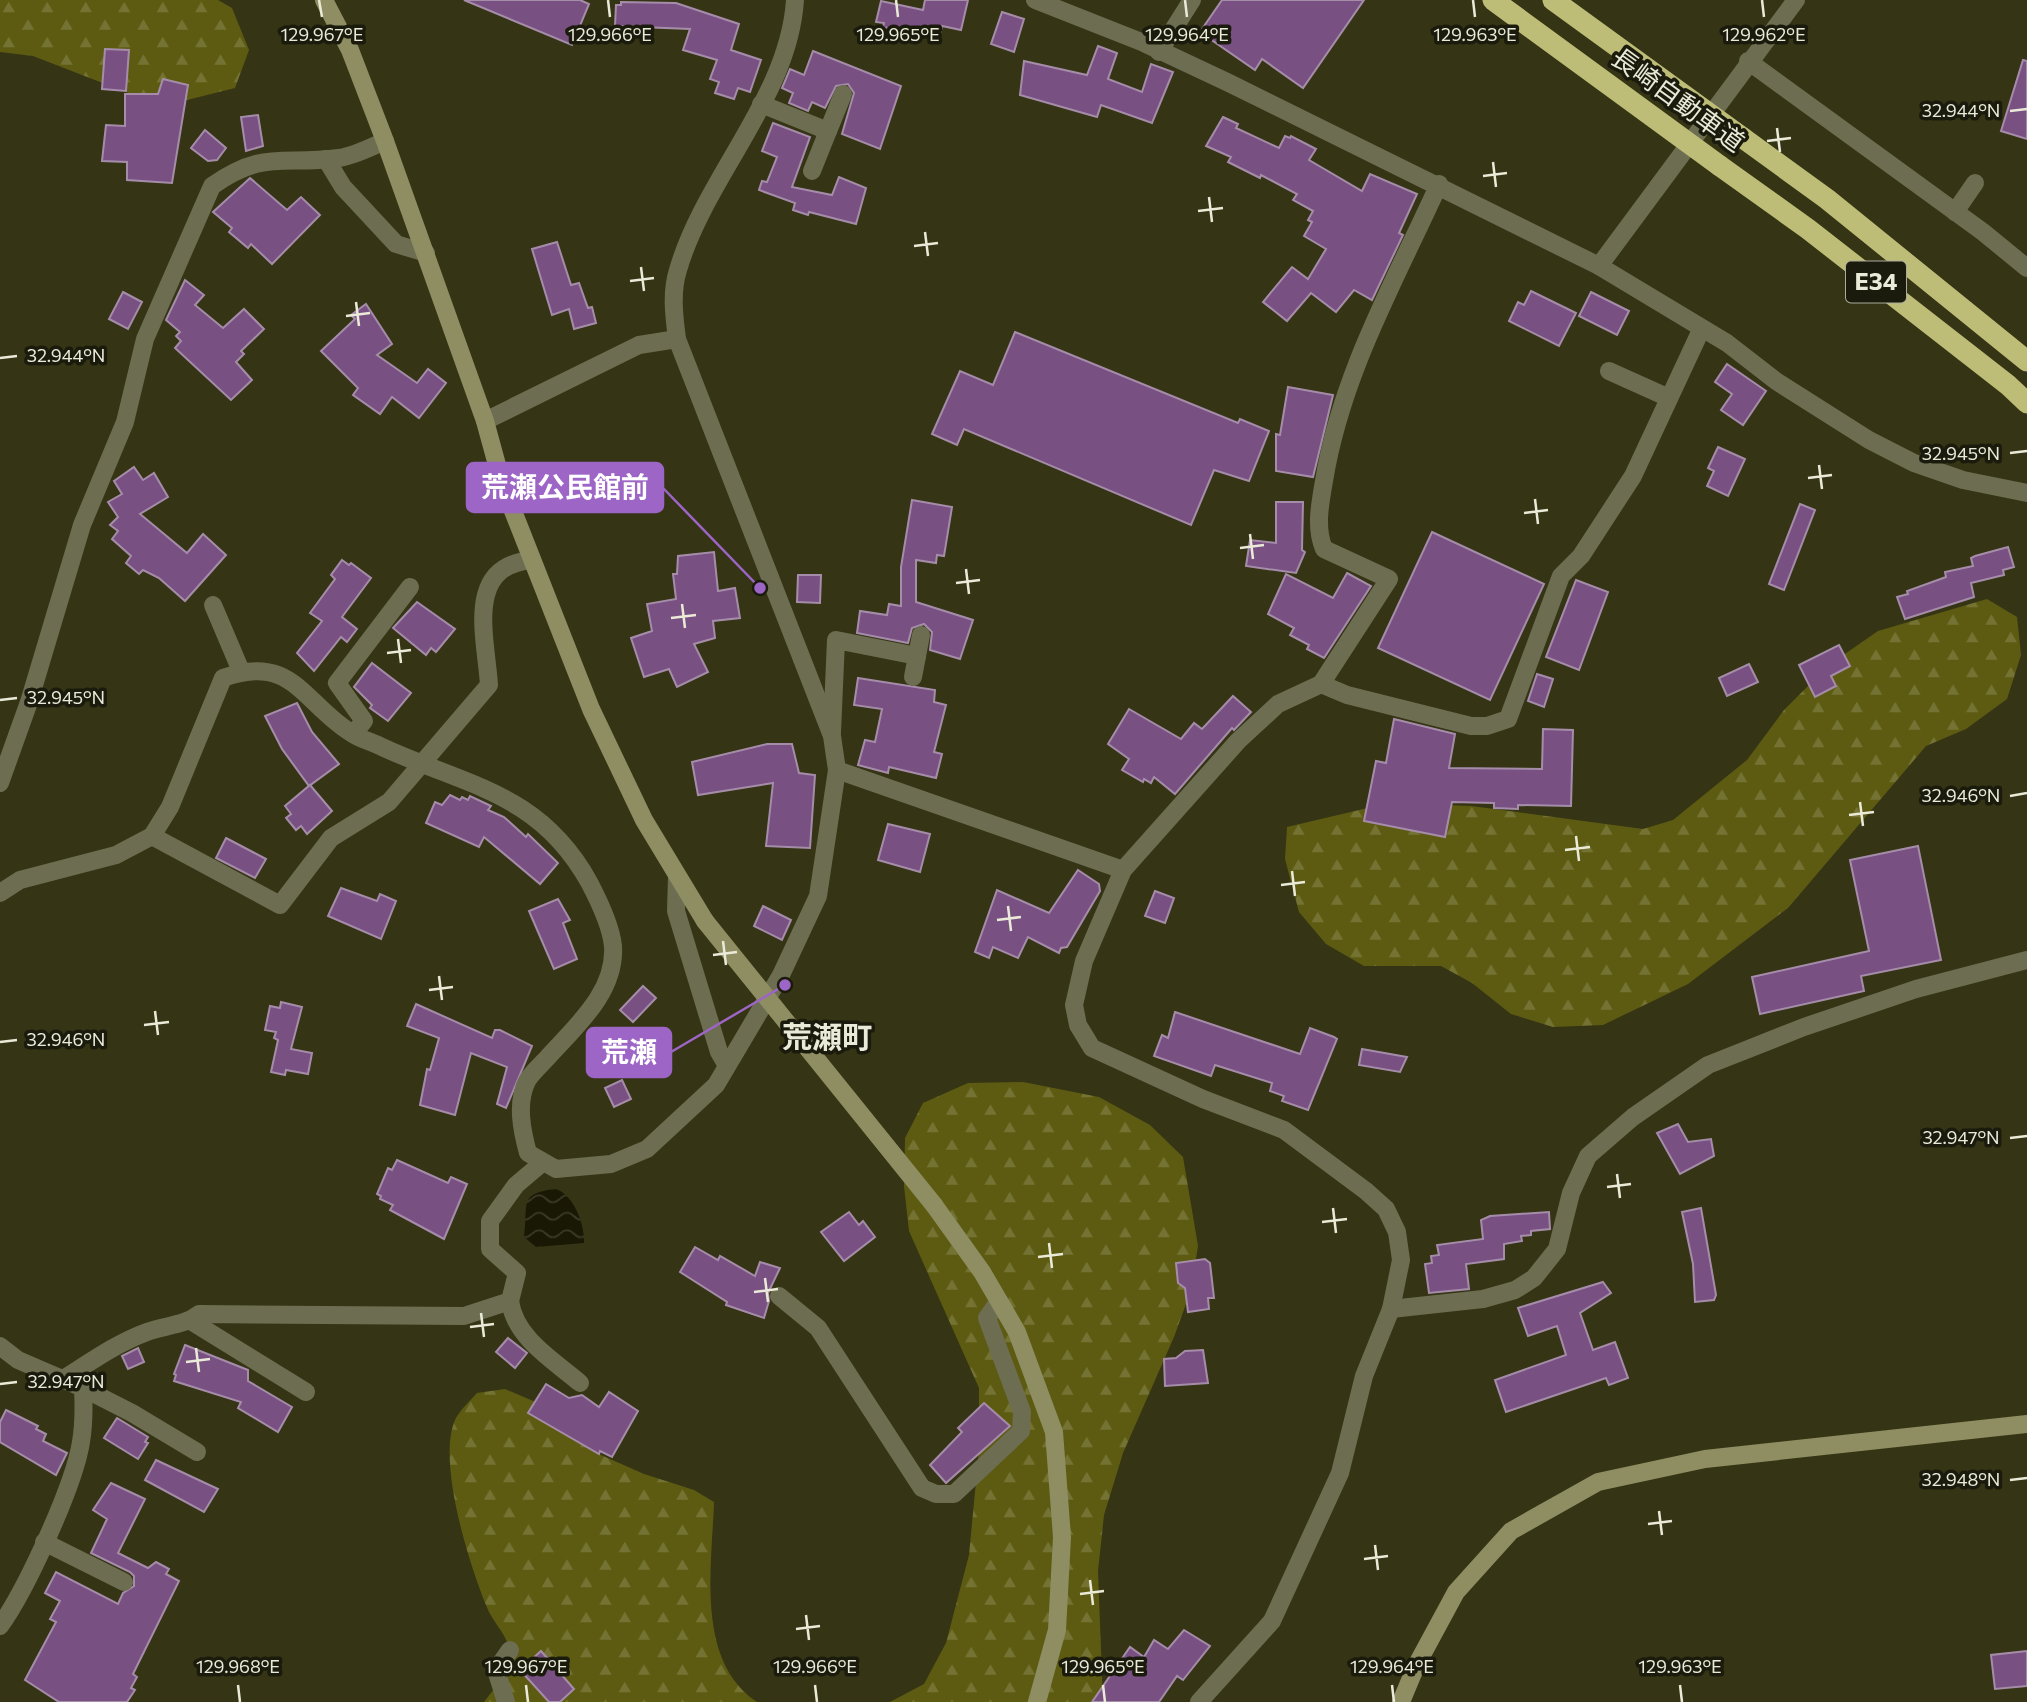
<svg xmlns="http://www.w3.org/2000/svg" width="2027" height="1702" font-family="Commissioner,'Noto Sans JP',sans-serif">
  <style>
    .forest { fill: url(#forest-firs) }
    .water { fill: url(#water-waves) }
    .building { fill: #795082; stroke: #a58daa; stroke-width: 2 }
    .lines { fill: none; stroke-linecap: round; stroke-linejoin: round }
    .street { stroke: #6d6d52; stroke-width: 18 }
    .secondary { stroke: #8e8e62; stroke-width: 18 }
    .highway { stroke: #bebd78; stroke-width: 21 }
    .secondary-bridge { stroke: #8e8e62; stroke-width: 18 }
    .highway-bridge { stroke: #bebd78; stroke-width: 21 }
    .ticks { fill: none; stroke: #eaead8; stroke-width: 2.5 }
    .labels { text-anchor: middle; stroke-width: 7; stroke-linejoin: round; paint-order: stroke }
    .shield { fill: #1b1b0d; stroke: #acac9b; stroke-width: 2 }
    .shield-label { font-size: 24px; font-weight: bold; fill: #eaead8 }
    .street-label { font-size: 26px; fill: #eaead8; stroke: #1b1b0d }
    .quarter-label { font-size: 30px; font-weight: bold; fill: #eaead8; stroke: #1b1b0d }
    .ticks-label { font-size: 18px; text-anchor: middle; fill: #eaead8; stroke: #1b1b0d; stroke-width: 7; stroke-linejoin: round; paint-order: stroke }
    .leader { fill: none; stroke: #9c65c6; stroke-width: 2.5 }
    .callout-dot { fill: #9c65c6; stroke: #1b1b0d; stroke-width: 2.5 }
    .callout { fill: #9c65c6; stroke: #9c65c6; stroke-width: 2.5 }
    .callout-label { font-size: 28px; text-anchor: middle; font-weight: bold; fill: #fff }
  </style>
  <defs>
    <pattern id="forest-firs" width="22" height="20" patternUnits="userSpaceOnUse" patternTransform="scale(1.75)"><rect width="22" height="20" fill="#5d5b11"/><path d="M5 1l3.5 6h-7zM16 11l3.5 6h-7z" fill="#747333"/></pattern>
    <pattern id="water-waves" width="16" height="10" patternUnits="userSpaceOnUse" patternTransform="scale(1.75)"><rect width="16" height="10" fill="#191804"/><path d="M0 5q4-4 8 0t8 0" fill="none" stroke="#3b3a28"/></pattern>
  </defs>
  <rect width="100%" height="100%" fill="#353414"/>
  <g class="forest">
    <polygon points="0,0 218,0 232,8 249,50 235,88 187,100 131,94 33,56 0,52"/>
    <polygon points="1987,599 2017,617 2021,655 2007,699 1966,729 1926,746 1788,908 1688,984 1603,1025 1553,1027 1511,1014 1472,983 1441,966 1364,966 1326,944 1299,912 1285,859 1287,827 1389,803 1471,806 1643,829 1673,820 1747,760 1784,710 1829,665 1878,631"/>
    <polygon points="1023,1082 1099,1097 1150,1125 1183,1157 1198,1246 1191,1290 1174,1337 1123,1453 1104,1515 1098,1571 1103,1702 890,1702 924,1684 946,1643 969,1555 979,1450 979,1388 909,1231 904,1186 905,1138 923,1103 968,1083"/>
    <path d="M505 1389 545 1406 601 1455 644 1474 694 1490 714 1502C712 1566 695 1661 757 1702H484C497 1685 514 1668 508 1645 505 1634 494 1622 489 1612 471 1571 435 1459 456 1418 461 1409 470 1401 477 1393Z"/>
  </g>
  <path class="water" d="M556 1189C574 1195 585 1225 584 1243L536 1247 524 1237C529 1205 517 1193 556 1189Z"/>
  <g class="building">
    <polygon points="464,0 580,0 589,4 572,45"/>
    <polygon points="925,0 968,0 961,30 942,26 939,39 883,27 884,23 876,22 881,1 923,10"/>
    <polygon points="1222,0 1364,0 1303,88 1262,59 1255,70 1200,32"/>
    <polygon points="621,2 676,3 739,24 731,50 761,60 750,92 738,88 734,99 715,93 719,82 710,79 717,60 683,50 690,29 615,26 616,5 621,5"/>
    <polygon points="1002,12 1024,19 1014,52 991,44"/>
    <polygon points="1098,46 1117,53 1108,79 1142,92 1151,64 1173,72 1152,123 1101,105 1097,117 1020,95 1024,61 1087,75"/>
    <polygon points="105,49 129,50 126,91 102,89"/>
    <polygon points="813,51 901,86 880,149 842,134 854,93 848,84 836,86 825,108 812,102 808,111 789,103 793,93 782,88 790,69 804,75"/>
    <polygon points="2023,60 2027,61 2027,139 2001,131"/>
    <polygon points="163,79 188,85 172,183 127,180 127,162 102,161 106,125 125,126 125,94 158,94"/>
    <polygon points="258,115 263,146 246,151 241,117"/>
    <polygon points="1223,117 1238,124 1236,128 1279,148 1285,136 1290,138 1291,136 1316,149 1309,160 1362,191 1370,174 1417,194 1399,233 1403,235 1372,300 1354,290 1336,312 1311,293 1287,321 1263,302 1292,267 1308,279 1326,249 1304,236 1312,222 1308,220 1313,211 1293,200 1297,194 1261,175 1260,178 1228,162 1231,157 1206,146"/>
    <polygon points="773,123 810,137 792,187 832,195 839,177 866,188 856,224 809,212 808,215 793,210 795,203 759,190 762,181 767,182 777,157 762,151"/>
    <polygon points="205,130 226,148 217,160 208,161 191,148"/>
    <polygon points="250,178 287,210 301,197 320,215 272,264 251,244 248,248 229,232 232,228 213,212"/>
    <polygon points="557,242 571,285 579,283 588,308 592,307 596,323 574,329 569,309 552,315 532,249"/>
    <polygon points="185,280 204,295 195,305 223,328 244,309 264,329 241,351 244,354 236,362 252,380 231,400 175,348 181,341 176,336 180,332 166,320"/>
    <polygon points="1531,291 1576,313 1559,346 1509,321 1518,302 1524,305"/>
    <polygon points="123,292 142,302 128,329 109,319"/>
    <polygon points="1591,292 1629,311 1617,335 1579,316"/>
    <polygon points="366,304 392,344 377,355 417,383 428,369 446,383 419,418 392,397 380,414 353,395 358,388 321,351 355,319 351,315"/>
    <polygon points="1015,332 1238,423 1240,419 1269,431 1249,481 1214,470 1191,525 964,429 957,445 932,434 960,371 993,385"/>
    <polygon points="1727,364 1766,391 1743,425 1721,410 1732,394 1715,382"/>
    <polygon points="1288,387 1333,395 1313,477 1276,471 1276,434 1280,435"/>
    <polygon points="1718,447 1745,459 1728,496 1707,486 1714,471 1708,468"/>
    <polygon points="134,467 143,480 154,473 168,497 140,514 187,553 203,534 226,555 185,601 159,578 143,570 139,574 126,563 131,556 112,539 118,531 110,525 118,517 108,502 122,494 114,481"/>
    <polygon points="912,500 952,507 944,556 937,555 936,563 916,560 916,602 973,620 960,659 930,650 932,632 924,624 912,628 908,643 857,633 860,611 887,615 889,604 901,606 901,567"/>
    <polygon points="1276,502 1303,502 1302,550 1305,552 1296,573 1246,566 1250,540 1276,543"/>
    <polygon points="1800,504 1815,510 1784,590 1769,584"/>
    <polygon points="1432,532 1544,584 1490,700 1378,648"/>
    <polygon points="2008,547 2014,567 2003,570 2004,575 1971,583 1974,597 1905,619 1897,597 1908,594 1907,591 1946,577 1945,572 1973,566 1971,558 1975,556"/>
    <polygon points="714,552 718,591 735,588 740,618 713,621 715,638 694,644 708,672 677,687 669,669 644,677 631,638 652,631 647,604 676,599 673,574 677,574 678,556"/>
    <polygon points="342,560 349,565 351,563 371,578 342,617 357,629 347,642 341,637 314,671 297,653 322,621 310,613 335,579 331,575"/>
    <polygon points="1347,573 1371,586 1324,658 1307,649 1309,645 1290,635 1294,628 1268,614 1286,574 1333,598"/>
    <polygon points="798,575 821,575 820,603 797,602"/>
    <polygon points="1576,580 1608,592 1579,670 1546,657"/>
    <polygon points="417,602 455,629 436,652 431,648 426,655 393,628"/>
    <polygon points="1839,645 1850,666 1831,676 1836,686 1815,697 1799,665"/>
    <polygon points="372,663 411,693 388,721 370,708 372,705 354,687"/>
    <polygon points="1749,664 1758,682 1727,696 1719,678"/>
    <polygon points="1537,674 1553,679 1544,707 1528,701"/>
    <polygon points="858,678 935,690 934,702 946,705 934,752 942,754 936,778 889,767 888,773 858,765 865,740 875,742 882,709 854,705"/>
    <polygon points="1233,696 1251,712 1234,730 1232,728 1175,794 1154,777 1151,783 1144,779 1143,782 1122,770 1129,759 1108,744 1129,709 1181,739 1194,723 1202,729"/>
    <polygon points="297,703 312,732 339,764 309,786 282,749 265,716"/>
    <polygon points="1394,719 1455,734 1449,768 1542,769 1543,729 1573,730 1571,806 1518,805 1518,809 1494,808 1494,803 1452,802 1445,837 1364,821 1376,761 1386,763"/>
    <polygon points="767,744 792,744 799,773 815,775 810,848 766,846 773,783 698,795 692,762"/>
    <polygon points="310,785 332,811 307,834 301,826 296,830 286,818 291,814 285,806"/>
    <polygon points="450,795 460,800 462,797 468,800 470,796 491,806 488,810 504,817 526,837 528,834 558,863 540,884 484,837 479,847 426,823 435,802 442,805"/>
    <polygon points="888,824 930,834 920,872 878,860"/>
    <polygon points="226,838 266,859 255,878 216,858"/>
    <polygon points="1918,846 1941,960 1861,976 1864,991 1760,1014 1752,977 1869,951 1850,860"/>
    <polygon points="1078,870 1099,884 1100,891 1067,947 1061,948 1059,953 1028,937 1018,958 993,947 989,958 975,952 997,890 1049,913"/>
    <polygon points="341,888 377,901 380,894 396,901 381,939 328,916"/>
    <polygon points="1155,891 1174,898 1165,923 1145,916"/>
    <polygon points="558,899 570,920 563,923 577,959 554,969 529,911"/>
    <polygon points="763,906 791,920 782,940 754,926"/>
    <polygon points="643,986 656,998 633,1022 620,1010"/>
    <polygon points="281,1002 302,1007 291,1049 312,1053 308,1074 286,1070 285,1075 271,1072 278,1040 274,1038 276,1032 265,1030 270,1006 280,1008"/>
    <polygon points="416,1004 492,1038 495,1030 500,1030 532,1046 506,1108 497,1104 507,1067 471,1053 455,1115 420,1105 427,1069 430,1070 439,1038 407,1026"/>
    <polygon points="1175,1012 1300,1054 1310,1028 1334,1037 1337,1039 1308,1110 1282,1101 1284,1096 1270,1091 1272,1083 1215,1065 1211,1076 1154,1056 1162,1035 1168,1038"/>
    <polygon points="1362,1049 1407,1057 1400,1072 1359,1065"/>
    <polygon points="622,1080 631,1099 614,1107 605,1088"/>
    <polygon points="1678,1124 1688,1142 1711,1139 1714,1156 1680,1174 1657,1133"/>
    <polygon points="397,1160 448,1183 451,1177 467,1184 444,1239 390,1210 393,1205 380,1199 381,1196 377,1194 388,1168 392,1170"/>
    <polygon points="1701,1208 1716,1295 1714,1300 1695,1302 1693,1264 1682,1212"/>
    <polygon points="849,1212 859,1225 863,1221 875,1237 844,1261 821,1232"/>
    <polygon points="1549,1212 1550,1229 1531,1231 1531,1235 1521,1236 1522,1241 1504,1244 1504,1259 1466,1264 1469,1289 1429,1293 1425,1264 1432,1263 1431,1256 1439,1255 1437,1245 1483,1239 1481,1220 1490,1216"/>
    <polygon points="695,1247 718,1260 720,1256 755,1276 760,1262 780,1268 768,1293 769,1301 764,1318 726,1305 727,1302 680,1272"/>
    <polygon points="1205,1259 1210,1263 1214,1298 1208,1298 1209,1309 1188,1312 1185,1288 1178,1283 1176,1263"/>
    <polygon points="1603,1282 1611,1293 1580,1313 1593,1350 1615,1342 1628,1378 1609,1385 1606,1378 1506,1412 1495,1380 1566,1355 1557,1326 1528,1336 1518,1308"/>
    <polygon points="508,1338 527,1353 515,1368 496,1352"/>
    <polygon points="185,1345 248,1370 248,1381 292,1407 278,1432 238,1408 241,1402 174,1381 176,1375 174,1374"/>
    <polygon points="138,1348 144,1362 128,1369 122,1356"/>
    <polygon points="1203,1350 1208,1383 1165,1386 1164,1359 1176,1358 1185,1351"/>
    <polygon points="546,1384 569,1398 582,1395 599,1407 609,1392 638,1411 612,1457 600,1451 599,1454 528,1413"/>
    <polygon points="984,1403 1010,1426 946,1483 930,1465 962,1432 958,1428"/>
    <polygon points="6,1410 38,1426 36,1429 46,1434 43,1441 67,1453 56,1475 0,1442 0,1422"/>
    <polygon points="117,1418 148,1437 145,1442 148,1443 138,1459 104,1438"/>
    <polygon points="156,1460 218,1489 204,1512 145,1480"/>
    <polygon points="111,1483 145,1499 118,1553 148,1568 156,1562 169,1569 166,1574 179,1581 133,1674 137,1677 131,1688 135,1690 127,1702 59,1702 25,1680 56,1622 50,1619 60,1601 45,1593 56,1572 118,1604 123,1593 134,1586 134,1576 130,1572 91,1553 107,1519 93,1510"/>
    <polygon points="1184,1630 1210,1646 1183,1680 1177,1676 1159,1702 1092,1702 1130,1647 1144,1657 1154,1640 1168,1649"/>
    <polygon points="541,1651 574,1689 560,1702 549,1702 520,1670"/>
    <polygon points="2027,1651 2027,1686 1995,1689 1991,1655"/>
  </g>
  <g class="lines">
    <g class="street">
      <polyline points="1035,0 1144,43 1229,83 1599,266 1727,343 1776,381 1869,440 1914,463 1963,480 2027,493"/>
      <polyline points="1159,52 1192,0"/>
      <polyline points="1748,61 1983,232 2027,268"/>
      <polyline points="761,104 828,131 812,171"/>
      <polyline points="828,131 843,94"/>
      <polyline points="326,159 343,187 396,244 426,253"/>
      <polyline points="1955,212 1975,183"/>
      <polyline points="1599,266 1796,0"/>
      <polyline points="1609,371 1669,398"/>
      <polyline points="485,421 639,345 677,339"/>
      <polyline points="213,605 241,671"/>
      <polyline points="913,677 921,635"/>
      <polyline points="1321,684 1347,695 1471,726 1487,726 1508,719 1561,576 1581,556 1633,476 1701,330"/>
      <polyline points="832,732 836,640 917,656"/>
      <polyline points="353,734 364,721 337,683 410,587"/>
      <polyline points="837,770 1123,870"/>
      <path d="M0 783 29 702 82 525 125 422 145 339 212 186C265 149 282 166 339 158 354 156 371 147 385 141"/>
      <path d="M152 836 280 905 331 838 389 802 489 685C486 637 464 566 532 560"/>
      <polyline points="677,877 676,911 719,1052 726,1064"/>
      <path d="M0 893 20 880 116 855 152 836 170 807 223 678C293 652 304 705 353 734 362 740 373 742 382 747 466 786 539 792 589 882 598 899 611 927 613 946 616 992 576 1026 548 1057 542 1064 532 1072 527 1081 516 1103 522 1131 528 1153L556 1169 611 1164 647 1149 716 1085 781 975 818 896 837 770 832 736 677 339C674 316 671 292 678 270 705 177 789 97 795 0"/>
      <polyline points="779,1296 818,1328 922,1488 936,1494 954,1494 1021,1431 1022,1412 987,1318 999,1301"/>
      <path d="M510 1301C515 1338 553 1360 580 1383"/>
      <polyline points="1391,1309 1483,1299 1515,1290 1534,1278 1557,1249 1571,1193 1588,1156 1633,1117 1708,1065 1804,1027 1916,989 2027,960"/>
      <polyline points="191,1321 306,1392"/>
      <path d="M0 1346 18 1360 83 1388C84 1407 84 1424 81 1442 74 1486 26 1590 0 1626"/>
      <path d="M65 1378C92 1361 117 1343 147 1332 165 1325 184 1326 199 1314L464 1316 510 1301 517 1273 490 1249V1221L516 1185 542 1163"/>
      <polyline points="83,1388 132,1413 197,1452"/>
      <polyline points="44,1542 124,1582"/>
      <polyline points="506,1702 496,1670 510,1650"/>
      <path d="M1199 1702 1272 1621 1340 1473 1364 1376 1391 1309 1401 1260 1397 1232 1386 1209 1366 1191 1284 1130 1203 1099 1092 1048 1078 1025 1074 1005 1084 961 1123 870 1238 741 1278 704 1321 684 1389 579 1324 549C1315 528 1320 504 1324 481 1341 375 1395 281 1439 184"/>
    </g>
    <g class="secondary">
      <polyline points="324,0 350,50 385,141 485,421 502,483 591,709 644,820 705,921"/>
      <polyline points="934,1205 982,1272 1017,1332 1054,1432 1062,1537 1057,1630 1037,1702"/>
      <polyline points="1401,1702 1416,1666 1456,1592 1511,1531 1598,1482 1705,1459 2027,1424"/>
    </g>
    <g class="highway">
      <polyline points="1743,138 1827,199 2027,361"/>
      <polyline points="1720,166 1808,229 2008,385 2027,403"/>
    </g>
    <polyline class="secondary-bridge" points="705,921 934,1205"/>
    <g class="highway-bridge">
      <polyline points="1493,0 1720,166"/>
      <polyline points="1553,0 1743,138"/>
    </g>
  </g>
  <path class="ticks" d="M319 0 322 17M608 0 610 17M896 0 898 17M1185 0 1187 17M1473 0 1475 17M1762 0 1764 17M2010 111 2027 109M1777 128 1780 152M1767 141 1791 138M1493 162 1496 187M1483 176 1507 173M1209 197 1212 222M1198 211 1223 208M925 232 928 256M914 246 938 243M641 267 644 291M630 281 654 278M356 302 359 326M346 316 370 313M0 358 17 356M2010 453 2027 451M1819 465 1822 489M1808 478 1832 475M1535 499 1538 524M1524 513 1548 510M1250 534 1253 559M1240 548 1264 545M966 569 969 594M956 583 980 580M682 604 685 628M671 618 696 615M398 639 401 663M387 653 411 650M0 700 17 698M2010 796 2027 793M1860 802 1863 826M1849 815 1874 812M1576 836 1579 861M1565 850 1590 847M1292 871 1295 896M1281 885 1305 882M1008 906 1011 931M997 920 1021 917M723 941 726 965M713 955 737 952M439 976 442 1000M429 990 453 987M155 1011 158 1035M144 1025 169 1022M0 1042 17 1040M2010 1138 2027 1136M1617 1174 1620 1198M1607 1187 1631 1184M1333 1208 1336 1233M1322 1222 1347 1219M1049 1243 1052 1268M1038 1257 1063 1254M765 1278 768 1302M754 1292 778 1289M481 1313 484 1337M470 1327 494 1324M196 1348 199 1372M186 1362 210 1359M0 1384 17 1382M2010 1480 2027 1478M1659 1511 1662 1535M1648 1524 1672 1521M1375 1545 1378 1570M1364 1559 1388 1556M1090 1580 1093 1605M1080 1594 1104 1591M806 1615 809 1640M796 1629 820 1626M238 1685 240 1702M526 1685 528 1702M815 1685 817 1702M1103 1685 1105 1702M1392 1685 1394 1702M1680 1685 1682 1702"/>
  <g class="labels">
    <rect class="shield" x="1846" y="261.5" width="60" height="41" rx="5"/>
    <g class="shield-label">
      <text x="1876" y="290">E34</text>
    </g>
    <g class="street-label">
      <text transform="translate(1678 100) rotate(36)" y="9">長崎自動車道</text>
    </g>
    <g class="quarter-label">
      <text x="827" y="1048">荒瀬町</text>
    </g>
  </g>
  <g class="ticks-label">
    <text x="322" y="41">129.967°E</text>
    <text x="610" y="41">129.966°E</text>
    <text x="898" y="41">129.965°E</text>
    <text x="1187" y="41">129.964°E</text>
    <text x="1475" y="41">129.963°E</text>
    <text x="1764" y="41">129.962°E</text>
    <text x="1961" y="117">32.944°N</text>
    <text x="66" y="362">32.944°N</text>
    <text x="1961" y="460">32.945°N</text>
    <text x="66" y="704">32.945°N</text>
    <text x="1961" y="802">32.946°N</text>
    <text x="66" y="1046">32.946°N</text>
    <text x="1961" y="1144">32.947°N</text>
    <text x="66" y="1388">32.947°N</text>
    <text x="1961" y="1486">32.948°N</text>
    <text x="238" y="1673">129.968°E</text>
    <text x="526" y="1673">129.967°E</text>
    <text x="815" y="1673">129.966°E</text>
    <text x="1103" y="1673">129.965°E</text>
    <text x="1392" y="1673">129.964°E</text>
    <text x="1680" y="1673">129.963°E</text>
  </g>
  <path class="leader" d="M760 588L663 488M785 985L671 1052"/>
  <g class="callout-dot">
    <circle cx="760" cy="588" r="7"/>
    <circle cx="785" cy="985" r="7"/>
  </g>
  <g class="callout">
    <rect x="467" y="463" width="196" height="49" rx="7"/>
    <rect x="587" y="1028" width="84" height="49" rx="7"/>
  </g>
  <g class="callout-label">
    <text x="565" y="497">荒瀬公民館前</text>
    <text x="629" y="1062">荒瀬</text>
  </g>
</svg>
